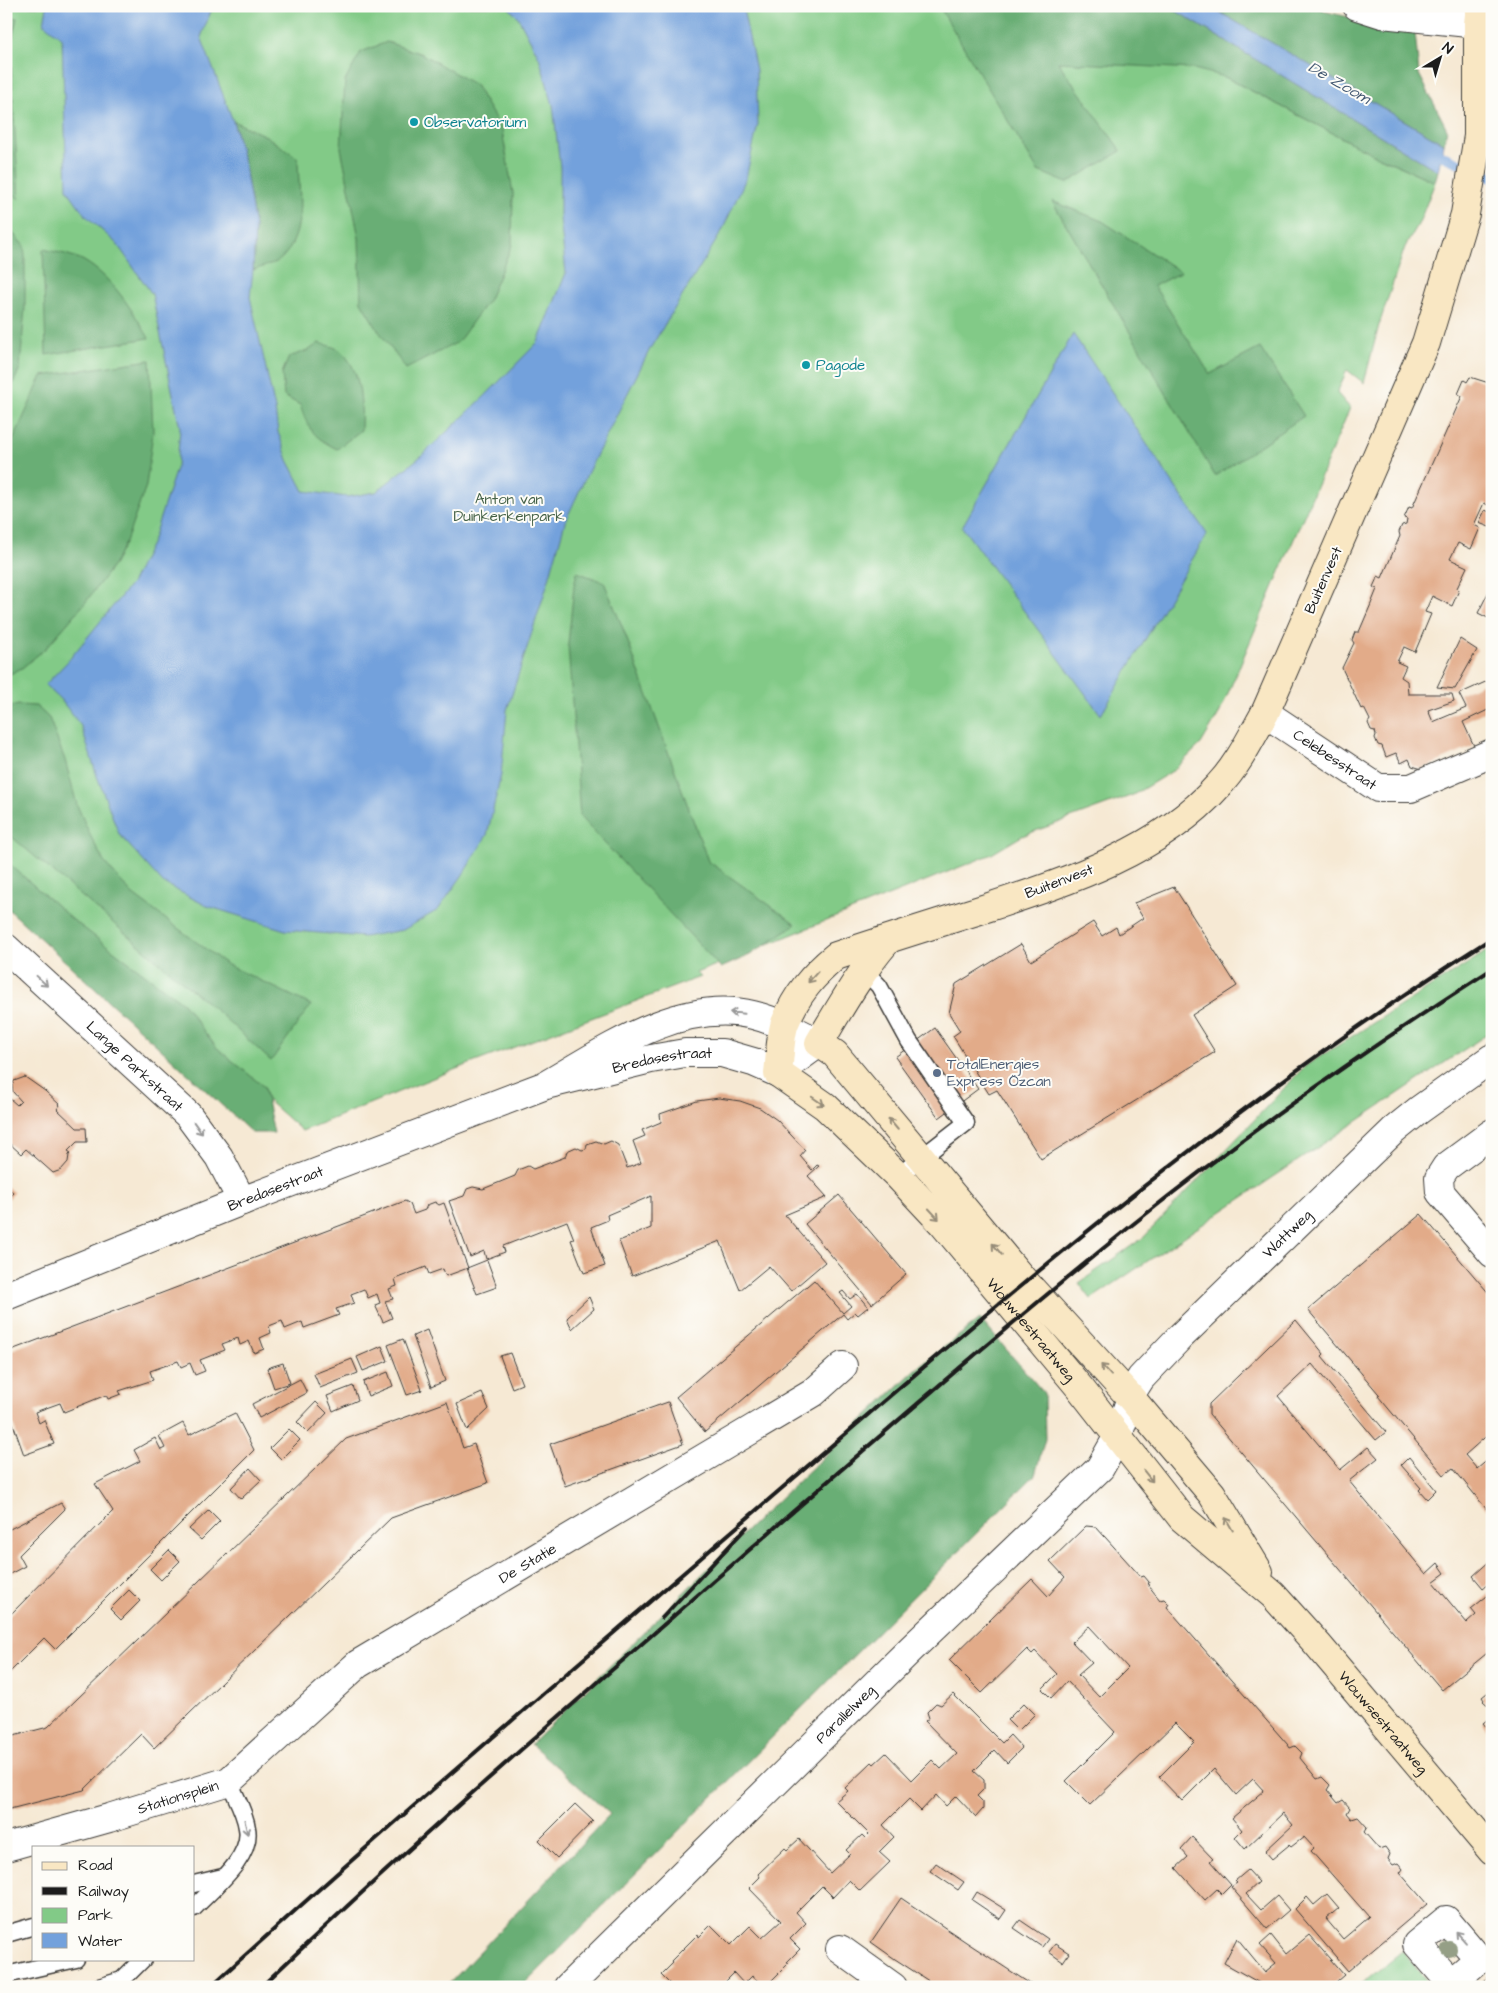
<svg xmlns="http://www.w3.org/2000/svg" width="1498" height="1993" font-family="'Architects Daughter',sans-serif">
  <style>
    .green { fill: #82ca87; stroke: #4f7352 }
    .forest { fill: #69ae74; stroke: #426548 }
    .water { fill: #73a1dc; stroke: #485e7c }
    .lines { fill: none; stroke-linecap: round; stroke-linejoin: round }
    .stream { stroke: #73a1dc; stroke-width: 10 }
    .building { fill: #e2ab89; fill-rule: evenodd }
    .service-casing { stroke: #3d3b38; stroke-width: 19 }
    .minor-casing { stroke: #3d3b38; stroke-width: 30 }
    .tertiary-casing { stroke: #3d3b38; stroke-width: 30 }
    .secondary-casing { stroke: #3d3b38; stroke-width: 30 }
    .service { stroke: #fff; stroke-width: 16 }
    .minor { stroke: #fff; stroke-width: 28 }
    .tertiary { stroke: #fff; stroke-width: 28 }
    .secondary { stroke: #f9e7c3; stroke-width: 28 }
    .rail { stroke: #1c1c1c; stroke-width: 4 }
    .tree { fill: #959f86 }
    .oneway { stroke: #968c78 }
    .oneway2 { stroke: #999 }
    .culture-dot { fill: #0f9aa8; stroke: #fdfcf7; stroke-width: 2 }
    .service-dot { fill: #5c6f8a; stroke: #fdfcf7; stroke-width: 2 }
    .labels { text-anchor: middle; stroke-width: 4; stroke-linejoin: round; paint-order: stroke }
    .culture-label { font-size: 15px; fill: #0d838f; stroke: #fdfcf7; text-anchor: start }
    .park-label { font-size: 15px; fill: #456247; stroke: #fdfcf7 }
    .street-label { font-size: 15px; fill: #1c1c1c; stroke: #fdfcf7 }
    .service-label { font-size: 15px; fill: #4e5e75; stroke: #fdfcf7; text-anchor: start }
    .water-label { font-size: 16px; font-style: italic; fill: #435872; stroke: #fdfcf7 }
  </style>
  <rect width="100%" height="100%" fill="#fdfcf7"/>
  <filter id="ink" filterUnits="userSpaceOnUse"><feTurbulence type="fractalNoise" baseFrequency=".02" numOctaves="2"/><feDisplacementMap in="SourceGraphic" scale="10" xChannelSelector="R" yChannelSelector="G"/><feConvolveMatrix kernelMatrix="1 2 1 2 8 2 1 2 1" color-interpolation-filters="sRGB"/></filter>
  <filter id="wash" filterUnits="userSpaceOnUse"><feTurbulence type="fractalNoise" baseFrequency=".0096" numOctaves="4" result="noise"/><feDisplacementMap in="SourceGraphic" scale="20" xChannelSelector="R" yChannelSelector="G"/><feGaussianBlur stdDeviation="1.12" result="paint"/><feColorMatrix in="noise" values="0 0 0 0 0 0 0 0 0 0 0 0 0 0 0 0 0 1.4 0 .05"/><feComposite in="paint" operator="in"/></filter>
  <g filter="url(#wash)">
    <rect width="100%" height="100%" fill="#f6e9d4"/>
    <g class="green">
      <polygon points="6,6 1115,6 1223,76 1371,153 1435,182 1419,223 1405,247 1379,325 1364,383 1347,370 1337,393 1350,408 1220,712 1201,744 1174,770 1133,795 1022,836 990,855 696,973 700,977 438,1076 302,1131 6,868"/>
      <polygon points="1492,948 1492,1031 1091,1299 1079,1283 1144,1237 1305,1066"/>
      <polygon points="1402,1951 1432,1987 1358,1987"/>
    </g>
    <g class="forest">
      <polygon points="939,6 1168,6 1438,171 1435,182 1371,153 1225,77 1194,69 1058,62 1121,151 1067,183 1038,171"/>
      <polygon points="1209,6 1317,6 1327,12 1415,32 1419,74 1447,129 1444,144"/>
      <polygon points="6,16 17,18 10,48 19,199 6,187"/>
      <polygon points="387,42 422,54 475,85 502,130 513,193 512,245 489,299 458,342 406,369 378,330 361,302 359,238 341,148 345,81 361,52"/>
      <path d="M233 121 266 136 298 158C298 191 308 231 282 258 276 264 262 267 253 270L255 227 245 166Z"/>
      <polygon points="1052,201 1102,221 1181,272 1154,286 1210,374 1260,348 1304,416 1215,476"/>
      <polygon points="6,225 24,246 25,256 25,307 20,368 6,400"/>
      <path d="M43 249C56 252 73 255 84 261 113 278 132 310 149 338L46 355Z"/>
      <path d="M319 343C326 345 336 347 341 351 362 371 362 404 361 430L337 449C313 437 308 429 300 405L284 396 282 373 289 357 309 350Z"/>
      <polygon points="150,360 153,432 146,486 127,539 114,564 85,603 46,648 22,668 6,676 6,456 42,376"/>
      <polygon points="577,572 604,582 624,631 708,861 796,924 750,955 721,968 580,817 568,644 574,586"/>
      <polygon points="19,705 36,706 49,718 65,760 77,805 90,835 104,862 132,894 226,964 311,1005 271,1061 219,1013 6,832 6,707"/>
      <polygon points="6,861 73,920 183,1003 216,1047 264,1087 274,1133 252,1133 6,907"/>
      <polygon points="980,1319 1044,1393 1045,1439 1035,1475 522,1987 446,1987 610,1814 531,1744 755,1522 915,1370"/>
    </g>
    <g class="water">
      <polygon points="47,6 213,6 201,37 233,121 245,166 255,227 253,270 250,297 275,409 278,432 288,460 304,491 347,497 376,492 420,457 484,397 538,342 566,273 560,218 560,167 553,105 539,57 518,17 507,6 741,6 743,9 756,70 758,124 746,178 722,231 651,347 588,472 565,522 549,579 507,710 501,775 487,835 462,876 438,910 403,930 364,937 285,930 207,906 163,883 119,834 97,776 81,726 61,700 45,685 68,661 131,584 152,542 177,466 180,428 152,294 117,244 85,215 67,189 62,38 44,24"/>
      <polygon points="1168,6 1209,6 1444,144 1438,171"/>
      <polygon points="1073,334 1207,534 1101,715 962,527"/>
    </g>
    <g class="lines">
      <polyline class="stream" points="1431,151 1492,177"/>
    </g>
    <g id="blocks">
      <g class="building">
        <polygon points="1470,377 1492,384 1492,507 1484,503 1474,525 1480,528 1471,549 1458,543 1450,559 1467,567 1457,588 1459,590 1452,606 1432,596 1425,612 1431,614 1415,652 1404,647 1397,662 1406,666 1401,677 1407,681 1408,694 1452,694 1454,701 1428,710 1433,722 1466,708 1459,694 1492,679 1492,708 1463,722 1474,746 1422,769 1412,766 1409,759 1401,763 1396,753 1386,757 1382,746 1378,745 1375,738 1376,735 1375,731 1371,730 1368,723 1370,720 1364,708 1361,709 1342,668 1354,643 1352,640 1355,632 1359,632 1371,604 1377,589 1373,587 1378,576 1382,578 1400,536 1399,532 1402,525 1406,524 1407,519 1404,518 1409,507 1412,508 1462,396 1458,394 1464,380 1467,382"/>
        <polygon points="1485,510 1492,513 1492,528 1479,523"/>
        <polygon points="1490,589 1492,591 1492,620 1478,613"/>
        <polygon points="1460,639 1477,650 1455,689 1437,687"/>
        <polygon points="1174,887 1237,986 1192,1015 1215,1052 1041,1159 997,1090 989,1094 953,1036 960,1031 949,1013 956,984 1021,944 1031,961 1093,922 1102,936 1116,927 1119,934 1143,918 1134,903"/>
        <polygon points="935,1028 978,1089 939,1118 895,1057"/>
        <polygon points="25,1077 45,1091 60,1105 57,1109 77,1128 86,1128 87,1142 77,1142 68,1151 71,1153 69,1155 68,1162 61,1170 53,1173 26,1149 21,1154 8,1142 6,1143 6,1102 9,1098 17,1105 21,1101 13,1092 12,1086 14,1081"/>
        <polygon points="719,1098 740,1101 760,1108 777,1120 805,1150 800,1156 812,1170 817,1165 819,1166 808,1176 827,1197 785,1215 825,1262 791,1291 769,1266 740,1290 720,1241 632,1276 619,1241 651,1228 651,1196 607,1215 608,1220 591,1227 605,1266 584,1273 571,1240 574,1239 567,1221 503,1246 505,1252 486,1259 484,1251 470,1257 449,1201 464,1196 467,1189 473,1187 483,1189 515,1176 518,1170 528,1166 533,1169 565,1157 567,1151 576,1147 582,1150 586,1149 587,1144 596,1141 604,1144 611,1141 618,1145 627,1168 641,1163 633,1141 645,1136 642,1130 661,1122 660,1114 697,1101"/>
        <polygon points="6,1186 14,1193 6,1201"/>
        <polygon points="839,1195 906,1274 872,1304 805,1224"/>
        <polygon points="405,1201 410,1204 414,1214 425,1210 427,1205 435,1202 439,1205 444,1203 468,1268 446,1276 443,1269 429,1274 426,1267 395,1279 397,1286 389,1289 393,1299 385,1301 392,1318 383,1322 375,1305 380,1303 377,1294 368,1298 364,1289 351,1294 354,1303 336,1309 339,1315 304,1328 302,1322 285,1329 282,1321 269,1326 271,1333 260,1338 264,1349 254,1353 249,1341 240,1345 238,1338 222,1344 225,1350 200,1360 205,1371 195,1375 190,1363 181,1367 178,1361 150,1371 153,1380 119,1391 121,1394 108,1399 106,1395 64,1412 60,1403 35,1412 39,1423 44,1420 54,1444 24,1455 12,1421 6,1423 6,1352"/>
        <polygon points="1421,1214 1492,1297 1492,1431 1465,1455 1477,1469 1490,1458 1492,1460 1492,1516 1453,1468 1444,1475 1378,1396 1380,1395 1378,1393 1308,1310"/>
        <polygon points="487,1260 497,1287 477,1294 467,1268"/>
        <polygon points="814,1280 843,1313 851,1306 840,1293 843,1291 850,1299 857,1294 868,1307 858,1315 855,1312 847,1319 843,1314 705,1432 676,1397"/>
        <polygon points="589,1297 594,1309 572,1329 567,1318"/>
        <polygon points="1296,1320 1324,1354 1322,1356 1386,1432 1376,1440 1312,1364 1278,1396 1340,1470 1368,1447 1378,1458 1349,1481 1426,1574 1438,1563 1445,1573 1433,1582 1467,1623 1476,1615 1471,1609 1492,1592 1492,1649 1442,1690 1209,1414 1209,1404"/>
        <polygon points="427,1330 445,1381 431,1387 413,1336"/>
        <polygon points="403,1339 422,1390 407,1395 388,1345"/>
        <polygon points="382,1346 388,1361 363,1371 357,1357"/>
        <polygon points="510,1353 522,1384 512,1388 500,1356"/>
        <polygon points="352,1359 358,1373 320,1388 314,1374"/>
        <polygon points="283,1363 290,1383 274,1388 267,1368"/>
        <polygon points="388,1372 393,1386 368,1396 363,1382"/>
        <polygon points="300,1379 307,1393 259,1418 252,1404"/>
        <polygon points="353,1386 358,1400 333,1411 327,1396"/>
        <polygon points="482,1393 489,1409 467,1430 457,1404"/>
        <polygon points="316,1402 327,1413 308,1433 297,1422"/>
        <polygon points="447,1402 463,1448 474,1444 488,1483 391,1518 154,1748 141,1734 84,1790 6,1810 6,1738 48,1727 346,1439"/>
        <polygon points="668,1402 683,1444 565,1486 550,1444"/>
        <polygon points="235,1413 254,1450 55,1649 44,1638 6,1676 6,1619 113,1511 95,1484 140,1461 134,1450 155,1438 161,1450 165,1448 159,1436 183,1423 189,1435"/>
        <polygon points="289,1429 300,1440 281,1459 270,1448"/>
        <polygon points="1409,1457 1436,1490 1427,1499 1419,1490 1421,1488 1401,1465"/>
        <polygon points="250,1468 261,1480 241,1499 231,1488"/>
        <polygon points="61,1503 65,1509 19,1555 25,1566 6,1576 6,1531"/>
        <polygon points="209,1510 220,1521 201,1540 189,1529"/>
        <path d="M1086 1526 1096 1527 1141 1577 1144 1576 1149 1582 1148 1585 1160 1600 1164 1599 1169 1604 1167 1607 1288 1745 1290 1748 1295 1746 1302 1753 1300 1758 1317 1779 1322 1777 1330 1785 1327 1790 1338 1803 1343 1800 1350 1808 1347 1813 1352 1819 1358 1817 1367 1827 1364 1832 1379 1849 1385 1847 1390 1854 1388 1859 1393 1865 1398 1863 1403 1869 1400 1873 1427 1904 1348 1971 1295 1909 1307 1897 1314 1905 1327 1894 1339 1908 1326 1919 1343 1939 1369 1917 1311 1851 1314 1848 1304 1837 1291 1847 1289 1845 1272 1859 1265 1851 1293 1825 1283 1813 1245 1849 1235 1837 1242 1830 1232 1818 1264 1791 1253 1779 1236 1795 1214 1769 1182 1801 1159 1777 1194 1742 1175 1723 1090 1805 1066 1781 1115 1732 1067 1681 1051 1698 1042 1689 1057 1674 1035 1651 1032 1654 1027 1649 982 1693 949 1660 1032 1579 1048 1596 1065 1577 1050 1561ZM1089 1626 1128 1668 1099 1697 1078 1675 1092 1663 1072 1642Z"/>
        <polygon points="169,1550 180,1561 161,1580 150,1569"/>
        <polygon points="1492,1559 1492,1581 1483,1588 1473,1576"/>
        <polygon points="129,1590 140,1601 121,1620 110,1609"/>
        <polygon points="1492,1689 1492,1709 1483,1701 1484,1700 1482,1697"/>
        <polygon points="953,1694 1002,1743 1010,1735 1022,1748 1007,1763 995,1750 974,1771 984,1780 984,1789 977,1796 983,1802 983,1809 976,1817 956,1796 946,1806 936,1795 921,1811 909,1799 883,1825 894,1837 879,1852 890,1862 860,1891 849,1880 833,1897 822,1886 796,1912 806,1923 790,1939 800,1949 787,1962 789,1963 765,1987 752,1976 744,1984 734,1973 720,1987 673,1987 661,1975 673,1963 671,1961 698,1934 699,1937 711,1925 731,1945 750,1926 762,1938 781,1921 749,1888 760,1877 758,1874 785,1848 787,1850 799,1839 830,1873 850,1854 846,1850 862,1835 865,1838 869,1834 836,1801 848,1791 845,1788 872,1762 874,1764 886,1753 912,1780 932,1760 941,1769 957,1754 925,1721 929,1718 927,1712 936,1703 941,1705"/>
        <polygon points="1024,1703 1035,1714 1018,1731 1007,1720"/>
        <polygon points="1492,1716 1492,1734 1483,1723"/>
        <polygon points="575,1804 593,1821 557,1858 539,1840"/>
        <polygon points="1192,1837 1213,1859 1210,1861 1231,1885 1222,1894 1217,1889 1205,1900 1176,1868 1188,1857 1181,1849"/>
        <polygon points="936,1863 964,1882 958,1890 930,1871"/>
        <polygon points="1248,1870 1259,1882 1246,1894 1261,1910 1277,1896 1289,1910 1267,1929 1231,1887 1237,1883 1235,1881"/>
        <polygon points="977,1892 1006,1910 1000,1919 972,1900"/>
        <polygon points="901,1898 966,1942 1035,1987 938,1987 895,1959 871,1942"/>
        <polygon points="1020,1920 1048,1939 1042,1947 1014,1928"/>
        <polygon points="1271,1935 1286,1954 1309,1935 1344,1975 1330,1987 1262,1987 1263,1985 1224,1963 1237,1938 1265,1972 1276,1963 1260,1945"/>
        <polygon points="1055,1944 1069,1953 1063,1962 1049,1952"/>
        <polygon points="1492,1974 1492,1987 1477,1987"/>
      </g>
    </g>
  </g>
  <g filter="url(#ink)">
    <use href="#blocks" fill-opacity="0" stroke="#3d3b38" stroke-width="1"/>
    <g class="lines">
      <g class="service-casing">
        <g id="service">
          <polyline points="858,964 879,986 909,1041 966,1123 898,1176"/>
          <polyline points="194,1884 223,1877"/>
          <path d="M194 1908C213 1888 253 1857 247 1828 245 1812 235 1796 229 1781"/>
          <polyline points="6,1934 34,1926"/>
          <polyline points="6,1975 76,1959"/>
          <polyline points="99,1987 122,1980 143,1959"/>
        </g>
      </g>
      <g class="minor-casing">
        <g id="minor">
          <polyline points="1357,6 1382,14 1478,24"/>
          <path id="s1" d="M1265 713 1378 788H1411L1492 753"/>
          <path id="s2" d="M6 948 188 1115 219 1157 242 1201"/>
          <polyline points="1492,1133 1446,1167 1439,1178 1440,1192 1492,1253"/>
          <path id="s3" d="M6 1847 109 1818 229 1781 358 1664 813 1393 843 1366"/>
          <polyline points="840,1949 893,1987"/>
          <path id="s4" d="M568 1987 911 1649 1100 1468 1117 1438 1134 1389 1141 1378 1179 1338 1393 1131 1419 1110 1492 1058"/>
          <polyline points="1446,1987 1451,1983 1479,1959 1446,1920 1417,1944 1451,1983"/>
        </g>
      </g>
      <g class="tertiary-casing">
        <g id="tertiary">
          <path id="s5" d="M6 1296 242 1201 546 1085 651 1059 685 1053H722L753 1062 778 1073 819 1043C798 1032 777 1021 753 1015 681 997 605 1051 546 1085"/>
        </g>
      </g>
      <g class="secondary-casing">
        <g id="secondary">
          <path id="s6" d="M1480 6 1478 24V136L1465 214 1426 343 1265 713C1251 738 1238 765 1218 786 1159 853 1062 883 980 910 932 925 884 940 836 956 813 975 796 995 785 1023 780 1036 780 1059 778 1073L825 1106 898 1176 943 1224 1080 1388 1182 1518 1273 1595 1318 1645 1492 1851"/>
          <path d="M887 941C860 972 840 1008 819 1043L835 1054 1025 1282 1131 1398 1212 1494 1259 1572"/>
        </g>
      </g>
      <use href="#service" class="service"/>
      <use href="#minor" class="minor"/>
      <use href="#tertiary" class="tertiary"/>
      <use href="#secondary" class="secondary"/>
      <g class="rail">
        <polyline points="662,1618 747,1527"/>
        <path d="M210 1987C400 1815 594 1650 788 1483 1014 1289 1239 1097 1492 938"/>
        <path d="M261 1987C416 1839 579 1699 740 1558 869 1445 998 1333 1132 1225 1247 1133 1368 1048 1492 969"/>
      </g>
    </g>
    <circle class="tree" cx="1449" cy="1949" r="8"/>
    <defs><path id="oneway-shaft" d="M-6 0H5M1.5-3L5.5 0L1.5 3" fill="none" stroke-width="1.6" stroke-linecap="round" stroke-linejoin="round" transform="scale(1.25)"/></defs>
    <g class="oneway">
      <use href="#oneway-shaft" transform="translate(813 977) rotate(131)"/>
      <use href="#oneway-shaft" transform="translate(818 1101) rotate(35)"/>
      <use href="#oneway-shaft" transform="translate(893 1124) rotate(-130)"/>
      <use href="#oneway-shaft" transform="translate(934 1214) rotate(47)"/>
      <use href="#oneway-shaft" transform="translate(997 1249) rotate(-130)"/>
      <use href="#oneway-shaft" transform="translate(1106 1370) rotate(-132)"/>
      <use href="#oneway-shaft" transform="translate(1148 1476) rotate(51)"/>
      <use href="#oneway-shaft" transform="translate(1229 1524) rotate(-120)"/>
    </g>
    <g class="oneway2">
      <use href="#oneway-shaft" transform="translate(42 981) rotate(43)"/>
      <use href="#oneway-shaft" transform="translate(737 1013) rotate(-174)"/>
      <use href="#oneway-shaft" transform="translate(198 1128) rotate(54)"/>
      <use href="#oneway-shaft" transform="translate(246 1827) rotate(78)"/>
      <use href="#oneway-shaft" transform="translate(1461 1937) rotate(-131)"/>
    </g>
  </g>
  <g class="culture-dot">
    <circle cx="414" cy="122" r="5"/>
    <circle cx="806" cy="365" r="5"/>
  </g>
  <circle class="service-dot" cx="937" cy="1073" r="5"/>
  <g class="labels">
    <g class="culture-label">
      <text x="424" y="127">Observatorium</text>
      <text x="816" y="370">Pagode</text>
    </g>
    <g class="park-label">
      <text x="509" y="504">Anton van<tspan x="509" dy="17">Duinkerkenpark</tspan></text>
    </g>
    <g class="street-label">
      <text transform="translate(1323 580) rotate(-66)" y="5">Buitenvest</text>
      <text dy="5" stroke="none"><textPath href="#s1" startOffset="84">Celebesstraat</textPath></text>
      <text transform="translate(1059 881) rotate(-21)" y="5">Buitenvest</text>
      <text dy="5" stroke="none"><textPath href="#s5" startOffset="699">Bredasestraat</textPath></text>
      <text dy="5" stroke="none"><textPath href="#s2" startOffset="175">Lange Parkstraat</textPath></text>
      <text dy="5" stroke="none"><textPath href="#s5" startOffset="290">Bredasestraat</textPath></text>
      <text dy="5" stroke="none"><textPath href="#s4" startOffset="1048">Wattweg</textPath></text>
      <text dy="5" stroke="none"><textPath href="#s6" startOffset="1755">Wouwsestraatweg</textPath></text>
      <text dy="5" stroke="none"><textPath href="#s3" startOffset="604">De Statie</textPath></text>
      <text dy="5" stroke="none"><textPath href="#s4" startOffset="389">Parallelweg</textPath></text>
      <text dy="5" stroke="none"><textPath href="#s6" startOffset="2284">Wouwsestraatweg</textPath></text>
      <text dy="5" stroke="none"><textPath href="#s3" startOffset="179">Stationsplein</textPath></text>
    </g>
    <g class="service-label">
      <text x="947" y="1069">TotalEnergies<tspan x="947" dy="17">Express Özcan</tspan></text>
    </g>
    <g class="water-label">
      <text transform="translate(1340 82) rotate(30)" y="6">De Zoom</text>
    </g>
  </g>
  <rect width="1498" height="1993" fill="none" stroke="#fdfcf7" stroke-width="25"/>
  <rect x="32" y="1846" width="162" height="115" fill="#fdfcf7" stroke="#a3a29f"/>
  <rect x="42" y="1862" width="25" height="8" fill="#f9e7c3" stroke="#a3a29f"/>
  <text x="78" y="1870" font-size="15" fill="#1c1c1c">Road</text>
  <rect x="42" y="1887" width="25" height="8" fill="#1c1c1c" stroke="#a3a29f"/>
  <text x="78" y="1896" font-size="15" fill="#1c1c1c">Railway</text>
  <rect x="42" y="1908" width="25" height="15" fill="#82ca87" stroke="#a3a29f"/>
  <text x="78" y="1920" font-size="15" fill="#1c1c1c">Park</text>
  <rect x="42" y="1933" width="25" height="15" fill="#73a1dc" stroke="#a3a29f"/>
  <text x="78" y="1946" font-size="15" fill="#1c1c1c">Water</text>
  <g transform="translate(1440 58) rotate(38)" stroke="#fdfcf7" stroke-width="4" paint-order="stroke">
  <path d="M0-4L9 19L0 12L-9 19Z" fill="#1c1c1c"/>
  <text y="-8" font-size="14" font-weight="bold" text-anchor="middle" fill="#1c1c1c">N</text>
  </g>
</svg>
